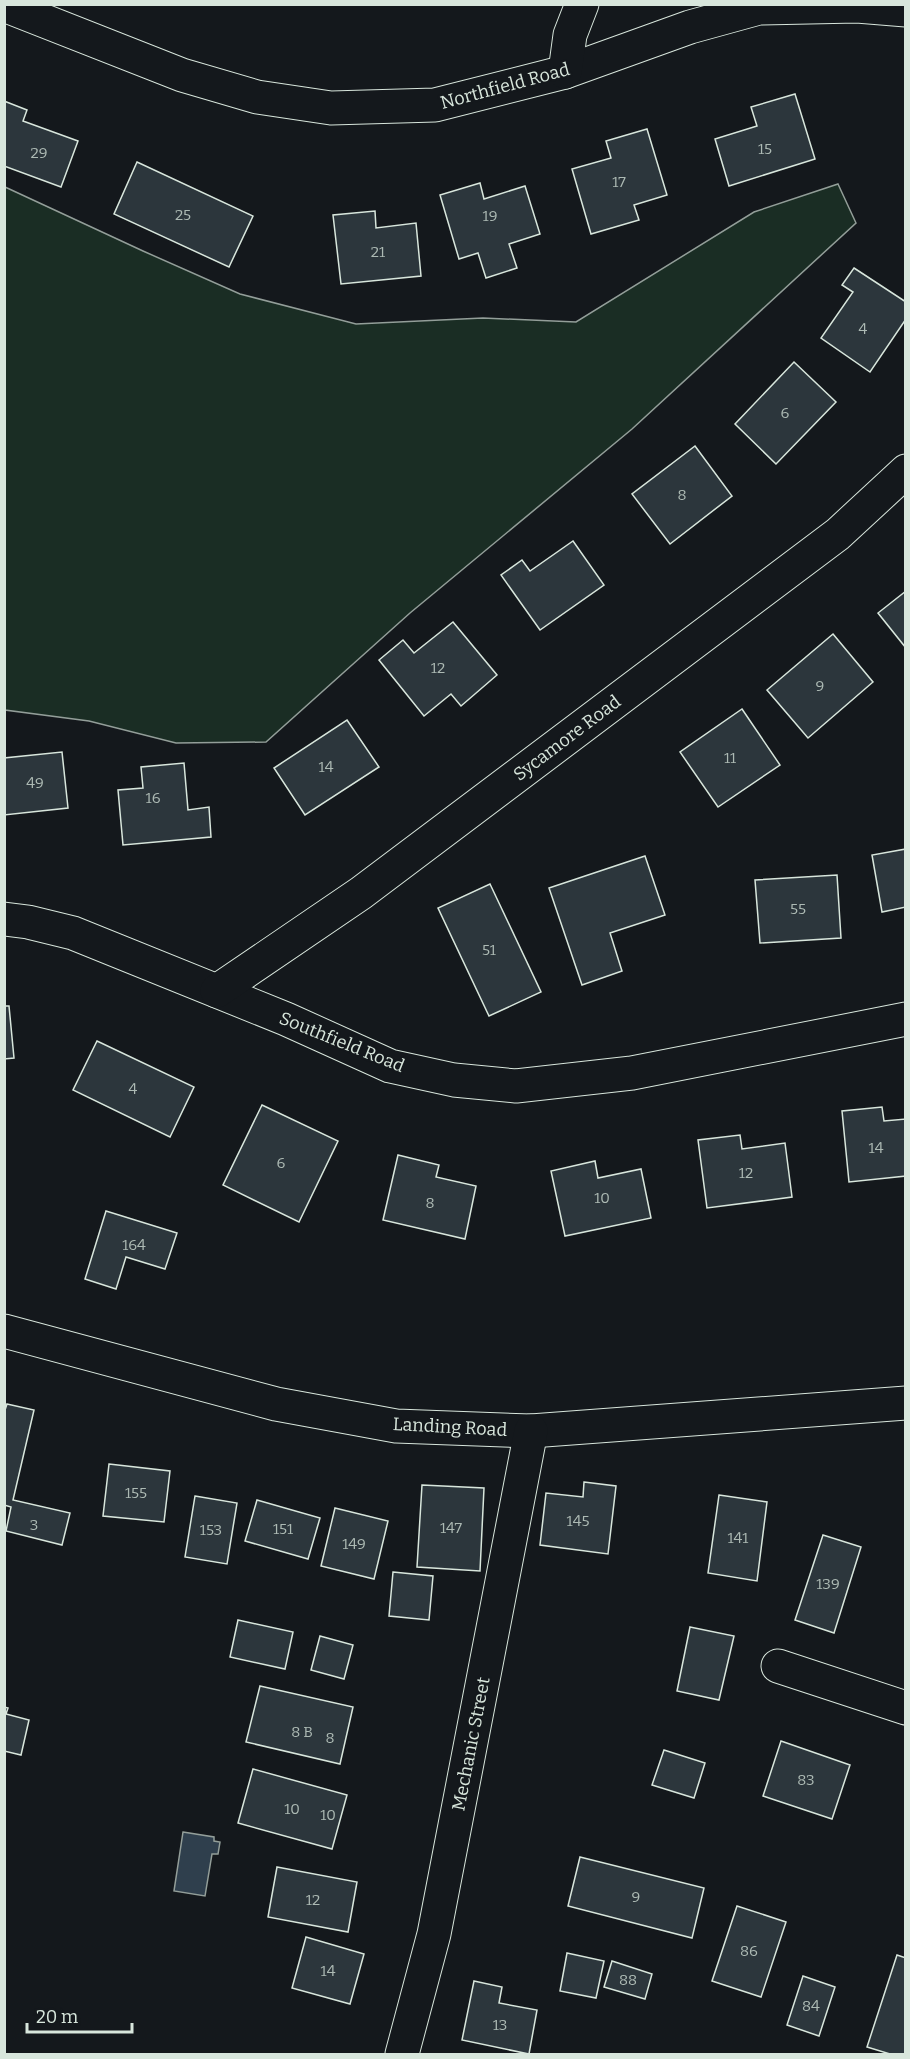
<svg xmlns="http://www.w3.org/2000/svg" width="910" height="2059" font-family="Bitter,serif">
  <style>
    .green { fill: #1a2d24; stroke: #939e99; stroke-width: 1.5 }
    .water { fill: #2f3f4d; stroke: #939e99; stroke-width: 1.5 }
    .building { fill: #2c363c; stroke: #d8e6dc; stroke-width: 1.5 }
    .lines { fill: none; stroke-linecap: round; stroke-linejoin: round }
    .minor-casing { stroke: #d8e6dc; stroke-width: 35 }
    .minor { stroke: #14181c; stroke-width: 33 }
    .labels { text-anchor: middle; stroke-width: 4.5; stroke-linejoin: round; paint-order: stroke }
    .number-label { font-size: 15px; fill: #adbab4 }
    .street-label { font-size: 18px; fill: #d8e6dc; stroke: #14181c }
  </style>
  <rect width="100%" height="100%" fill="#14181c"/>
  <polygon class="green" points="838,184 856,223 632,429 410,613 266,742 176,743 89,721 5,710 5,187 143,251 240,294 356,324 483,318 576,322 754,212"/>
  <polygon class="water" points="183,1832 214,1837 214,1841 220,1842 218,1854 212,1854 205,1896 174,1891"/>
  <g class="building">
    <polygon points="795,94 815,159 729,186 715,139 757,126 751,107"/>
    <polygon points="4,101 27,110 23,121 78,141 61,187 4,166"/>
    <polygon points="647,129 667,195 634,205 639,220 591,234 572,169 611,158 606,141"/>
    <polygon points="137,162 253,216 229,267 114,214"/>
    <polygon points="480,183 484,199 525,186 540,234 509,244 517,268 486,278 478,253 459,259 440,195"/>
    <polygon points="375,211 376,228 416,223 421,276 341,284 333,215"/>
    <polygon points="854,268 906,302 906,319 870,372 821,338 853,292 842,285"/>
    <polygon points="794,362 836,402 776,464 735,424"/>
    <polygon points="695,446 732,496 670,544 632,494"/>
    <polygon points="573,541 604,585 540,630 501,575 522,560 530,571"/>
    <polygon points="906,591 906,648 878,613"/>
    <polygon points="453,622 497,675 461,706 451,694 424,716 379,660 403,640 414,653"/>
    <polygon points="833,634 873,682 808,738 767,690"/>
    <polygon points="742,709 780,765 718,807 680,752"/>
    <polygon points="347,720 379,767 305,815 274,768"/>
    <polygon points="62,752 68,808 4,815 4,758"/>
    <polygon points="184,763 188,810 209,807 211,837 123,845 118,790 143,788 141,767"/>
    <polygon points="906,849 906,907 882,912 872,855"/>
    <polygon points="645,856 665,915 610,933 622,971 582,985 549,888"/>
    <polygon points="837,875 841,938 760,943 755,880"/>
    <polygon points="490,884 541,992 489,1016 438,908"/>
    <polygon points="4,1006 9,1006 14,1058 4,1059"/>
    <polygon points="97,1041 194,1087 170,1137 73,1090"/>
    <polygon points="262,1105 338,1141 299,1222 223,1185"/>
    <polygon points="882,1107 884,1121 906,1119 906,1176 849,1182 842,1111"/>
    <polygon points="740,1135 742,1149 785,1143 792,1197 707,1208 698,1140"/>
    <polygon points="398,1155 439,1165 436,1177 476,1186 465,1239 383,1220"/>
    <polygon points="595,1161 598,1178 641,1169 651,1218 565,1236 551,1171"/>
    <polygon points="106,1211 177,1233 165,1269 126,1257 116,1289 85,1279"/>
    <polygon points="7,1404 34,1410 13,1500 70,1513 62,1545 6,1531 11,1507 4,1505 4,1413"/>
    <polygon points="109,1464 170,1471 164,1522 103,1516"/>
    <polygon points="584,1482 616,1486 608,1554 540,1545 546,1493 583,1497"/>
    <polygon points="422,1485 484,1488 480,1571 417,1567"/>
    <polygon points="719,1495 767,1502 757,1581 708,1573"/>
    <polygon points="195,1496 237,1503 227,1564 185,1557"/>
    <polygon points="257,1500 320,1518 308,1559 245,1541"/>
    <polygon points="335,1508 388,1521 374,1579 321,1566"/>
    <polygon points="823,1535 861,1547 834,1633 795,1620"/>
    <polygon points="393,1572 433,1576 429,1620 389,1616"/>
    <polygon points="238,1620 293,1632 285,1669 230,1657"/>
    <polygon points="690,1627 734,1636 719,1700 677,1691"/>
    <polygon points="320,1636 353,1645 344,1679 311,1670"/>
    <polygon points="260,1686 353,1707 340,1764 246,1742"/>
    <polygon points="4,1707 8,1708 6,1714 29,1720 21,1755 4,1751"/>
    <polygon points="781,1741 850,1765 832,1819 763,1796"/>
    <polygon points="664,1750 705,1763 694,1798 652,1785"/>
    <polygon points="253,1769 347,1795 332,1849 238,1823"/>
    <polygon points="580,1857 704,1888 692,1938 568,1906"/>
    <polygon points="277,1867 357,1882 348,1932 268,1917"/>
    <polygon points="737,1906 786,1922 761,1997 712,1981"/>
    <polygon points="306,1937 364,1954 350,2004 292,1988"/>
    <polygon points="567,1953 604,1961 596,1998 560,1991"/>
    <polygon points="897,1955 906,1958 906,2054 890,2054 867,2047"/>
    <polygon points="612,1961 652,1974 645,1999 604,1987"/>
    <polygon points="803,1976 835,1987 819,2036 787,2025"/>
    <polygon points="474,1981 502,1987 499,2003 537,2010 529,2054 462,2040"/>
  </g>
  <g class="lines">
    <g class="minor-casing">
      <g id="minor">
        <polyline points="4,5 182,75 257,97 331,108 435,105 565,72 690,27 759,8 857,6 906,10"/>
        <polyline points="565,72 570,35 582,4"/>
        <polyline points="4,919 28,922 73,933 286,1019 390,1066 454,1080 516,1086 632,1073 906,1019"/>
        <polyline points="217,991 361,893 838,534 906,471"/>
        <polyline points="4,1331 276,1404 396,1426 531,1431 906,1403"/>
        <polyline points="778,1666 906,1708"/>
        <polyline points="402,2054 434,1934 531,1431"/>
      </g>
    </g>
    <use href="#minor" class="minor"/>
  </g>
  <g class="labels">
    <g class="number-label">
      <text x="765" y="154">15</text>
      <text x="39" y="158">29</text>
      <text x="619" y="187">17</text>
      <text x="183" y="220">25</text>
      <text x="490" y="221">19</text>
      <text x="378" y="257">21</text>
      <text x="863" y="334">4</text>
      <text x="785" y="418">6</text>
      <text x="682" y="500">8</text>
      <text x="438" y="673">12</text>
      <text x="820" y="691">9</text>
      <text x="730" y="763">11</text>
      <text x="326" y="772">14</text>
      <text x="35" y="788">49</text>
      <text x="153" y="803">16</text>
      <text x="798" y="914">55</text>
      <text x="489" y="955">51</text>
      <text x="133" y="1094">4</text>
      <text x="876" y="1153">14</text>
      <text x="281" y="1168">6</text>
      <text x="746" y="1178">12</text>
      <text x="602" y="1203">10</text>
      <text x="430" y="1208">8</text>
      <text x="134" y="1250">164</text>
      <text x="136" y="1498">155</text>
      <text x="578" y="1526">145</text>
      <text x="34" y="1530">3</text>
      <text x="451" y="1533">147</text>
      <text x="283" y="1534">151</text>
      <text x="211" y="1535">153</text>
      <text x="738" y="1543">141</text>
      <text x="354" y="1549">149</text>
      <text x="828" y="1589">139</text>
      <text x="302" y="1737">8 B</text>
      <text x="330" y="1743">8</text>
      <text x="806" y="1785">83</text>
      <text x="292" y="1814">10</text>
      <text x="328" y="1820">10</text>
      <text x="636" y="1902">9</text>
      <text x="313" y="1905">12</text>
      <text x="749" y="1956">86</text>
      <text x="328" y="1976">14</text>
      <text x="628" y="1985">88</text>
      <text x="811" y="2011">84</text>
      <text x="500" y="2030">13</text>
    </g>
    <g class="street-label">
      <text transform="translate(505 86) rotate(-15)" y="6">Northfield Road</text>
      <text transform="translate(567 738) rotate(-37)" y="6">Sycamore Road</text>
      <text transform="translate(342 1042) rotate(22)" y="6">Southfield Road</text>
      <text transform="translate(450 1427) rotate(3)" y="6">Landing Road</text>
      <text transform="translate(471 1744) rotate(-79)" y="6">Mechanic Street</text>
    </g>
  </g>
  <rect width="910" height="2059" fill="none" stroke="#d8e6dc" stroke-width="12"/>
  <path d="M27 2023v9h105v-9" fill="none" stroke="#d8e6dc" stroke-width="3"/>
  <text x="36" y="2023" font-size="18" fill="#d8e6dc" stroke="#14181c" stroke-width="4.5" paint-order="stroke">20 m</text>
</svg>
